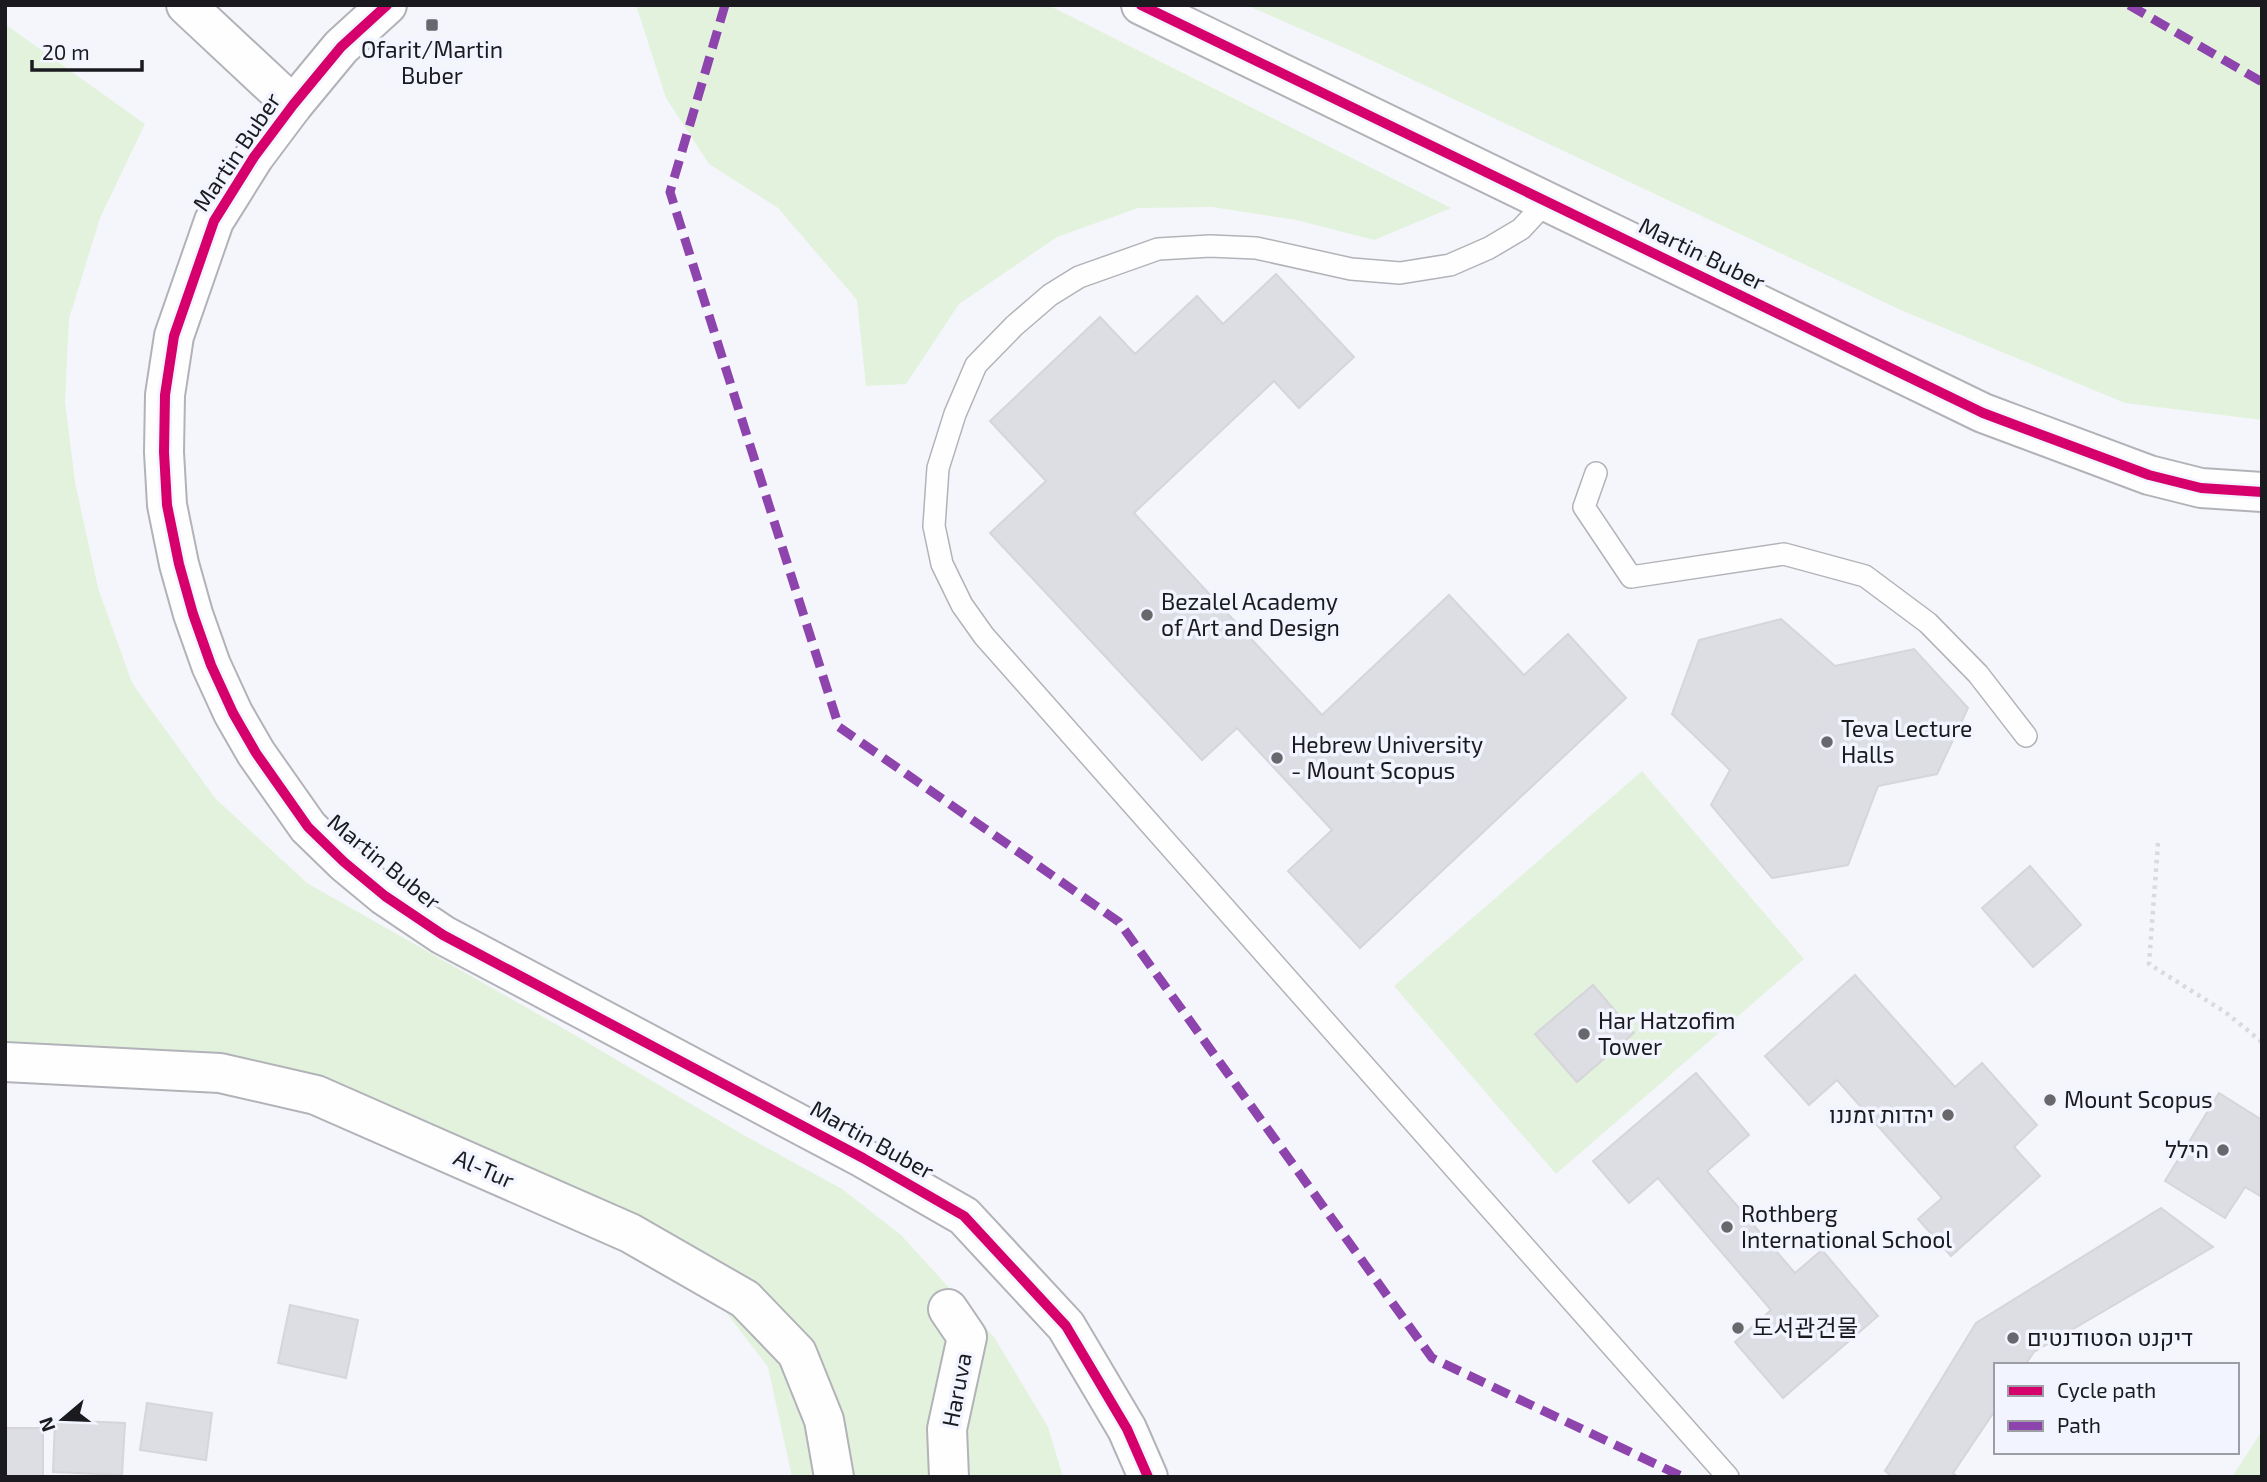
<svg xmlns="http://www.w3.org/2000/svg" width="2267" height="1482" font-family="'Exo 2','Noto Sans KR',Heebo,sans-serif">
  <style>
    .green { fill: #e3f2dd }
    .building { fill: #dddee3; stroke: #d5d5da; stroke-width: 2 }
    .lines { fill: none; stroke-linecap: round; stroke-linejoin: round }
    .service-casing { stroke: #b2b3b8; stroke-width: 24 }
    .minor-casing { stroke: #b2b3b8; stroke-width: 42 }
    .tertiary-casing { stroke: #b2b3b8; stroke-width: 42 }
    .path { stroke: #d9dadc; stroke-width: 4.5; stroke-dasharray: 3.5 5; stroke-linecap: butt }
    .service { stroke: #fefeff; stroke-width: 21 }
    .minor { stroke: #fefeff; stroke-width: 38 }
    .tertiary { stroke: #fefeff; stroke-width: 38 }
    .quiet { stroke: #8e44ad; stroke-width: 9; stroke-dasharray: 18 9; stroke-linecap: butt }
    .cycleway-casing { stroke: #f2f4ff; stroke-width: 15 }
    .cycleway { stroke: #d6006c; stroke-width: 10 }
    .poi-dot { fill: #67676c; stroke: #f2f4ff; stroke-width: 2.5 }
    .labels { text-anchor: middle; stroke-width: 7; stroke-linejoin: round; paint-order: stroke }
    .poi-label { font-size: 23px; fill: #1a1a1f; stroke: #f2f4ff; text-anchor: start }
    .street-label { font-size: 23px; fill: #1a1a1f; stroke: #f2f4ff }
  </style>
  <rect width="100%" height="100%" fill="#f5f6fc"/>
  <g class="green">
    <polygon points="636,5 1048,5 1451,208 1374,240 1296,220 1212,207 1138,208 1057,237 959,304 906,384 866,386 857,300 778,208 709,164 666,98"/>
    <polygon points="1246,5 2262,5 2262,420 2125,403 1903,311 1356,53"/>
    <polygon points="5,24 145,124 100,218 69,319 65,401 75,482 98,588 131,680 136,689 215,798 307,883 573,1034 740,1133 842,1189 901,1235 994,1337 1048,1427 1063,1477 792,1477 768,1367 735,1324 719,1303 604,1228 216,1060 96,1047 5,1042"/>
    <polygon points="1642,771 1804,959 1556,1174 1394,986"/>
    <polygon points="2262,1431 2262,1477 2232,1477"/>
  </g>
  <g class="building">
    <polygon points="1276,274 1354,357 1299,408 1274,381 1134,513 1322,715 1449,595 1524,675 1568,634 1626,698 1360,948 1288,871 1332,830 1237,728 1202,760 990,533 1046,481 990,421 1100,317 1135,354 1197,296 1223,324"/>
    <polygon points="1781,619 1835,666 1914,649 1968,708 1937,774 1878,786 1848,865 1772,878 1711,805 1730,770 1672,714 1699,640"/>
    <polygon points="2030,866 2081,925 2033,967 1982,908"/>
    <polygon points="1855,975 1955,1087 1982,1063 2037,1125 2014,1147 2040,1176 1951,1256 1918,1219 1942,1198 1837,1080 1809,1105 1765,1056"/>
    <polygon points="1593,985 1634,1033 1577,1082 1535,1034"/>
    <polygon points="1696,1073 1749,1135 1707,1171 1795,1273 1822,1250 1878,1316 1783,1398 1735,1342 1771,1310 1658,1178 1629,1203 1593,1161"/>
    <polygon points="2219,1093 2262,1120 2262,1197 2245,1187 2225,1218 2165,1181"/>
    <polygon points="2161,1208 2213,1247 2034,1352 2025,1365 1996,1365 1996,1409 1953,1473 1958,1477 1893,1477 1885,1471 1976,1323"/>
    <polygon points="290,1305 358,1320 346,1378 278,1363"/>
    <polygon points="147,1403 212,1413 206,1460 140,1450"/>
    <polygon points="55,1420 125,1423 122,1475 53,1472"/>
    <rect x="5" y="1428" width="38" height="49"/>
  </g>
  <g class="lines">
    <g class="service-casing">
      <g id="service">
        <polyline points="1546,202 1521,229 1489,248 1450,265 1400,273 1351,269 1256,248 1210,246 1158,249 1079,277 1050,295 1014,326 976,365 955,414 938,468 934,526 942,564 962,605 984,636 1728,1477"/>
        <polyline points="1596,473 1584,507 1631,577 1784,554 1865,576 1928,623 1978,674 2026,736"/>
      </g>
    </g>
    <g class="minor-casing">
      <g id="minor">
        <polyline points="186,5 293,105"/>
        <polyline points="5,1062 220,1073 316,1095 630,1233 745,1299 797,1353 824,1420 834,1477"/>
        <polyline points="948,1309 967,1337 947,1429 949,1477"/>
      </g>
    </g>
    <g class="tertiary-casing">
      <g id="tertiary">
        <polyline points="387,5 341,47 293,105 254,157 214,221 174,336 165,395 164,452 167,505 179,564 193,614 211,665 233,713 256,753 308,827 344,862 385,896 443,935 863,1158 964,1216 1066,1326 1127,1429 1148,1477"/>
        <polyline points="1141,5 1983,413 2149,475 2201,488 2262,492"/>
      </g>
    </g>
    <polyline class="path" points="2158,843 2149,964 2225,1012 2262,1042"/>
    <use href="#service" class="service"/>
    <use href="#minor" class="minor"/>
    <use href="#tertiary" class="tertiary"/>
    <g class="quiet">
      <polyline points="725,5 670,192 839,727 1119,922 1432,1358 1683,1477"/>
      <polyline points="2129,5 2262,82"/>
    </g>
    <g class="cycleway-casing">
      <g id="cycleway">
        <polyline points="387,5 341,47 293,105 254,157 214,221 174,336 165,395 164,452 167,505 179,564 193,614 211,665 233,713 256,753 308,827 344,862 385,896 443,935 863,1158 964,1216 1066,1326 1127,1429 1148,1477"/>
        <polyline points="1141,5 1983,413 2149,475 2201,488 2262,492"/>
      </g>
    </g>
    <use href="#cycleway" class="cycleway"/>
  </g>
  <g class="poi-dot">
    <rect x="425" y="18" width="14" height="14" rx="3.5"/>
    <circle cx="1147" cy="615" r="7"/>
    <circle cx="1827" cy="742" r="7"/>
    <circle cx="1277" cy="758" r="7"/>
    <circle cx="1584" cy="1034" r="7"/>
    <circle cx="2050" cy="1100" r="7"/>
    <circle cx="1948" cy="1115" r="7"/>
    <circle cx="2223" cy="1150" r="7"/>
    <circle cx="1727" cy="1227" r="7"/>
    <circle cx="1738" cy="1328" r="7"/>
    <circle cx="2013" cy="1338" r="7"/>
  </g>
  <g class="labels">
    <g class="poi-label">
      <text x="432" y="58" text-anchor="middle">Ofarit/Martin<tspan x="432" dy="26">Buber</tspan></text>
      <text x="1161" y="610">Bezalel Academy<tspan x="1161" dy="26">of Art and Design</tspan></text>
      <text x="1841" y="737">Teva Lecture<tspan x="1841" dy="26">Halls</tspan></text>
      <text x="1291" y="753">Hebrew University<tspan x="1291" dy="26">- Mount Scopus</tspan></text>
      <text x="1598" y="1029">Har Hatzofim<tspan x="1598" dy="26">Tower</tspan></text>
      <text x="2064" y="1108">Mount Scopus</text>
      <text x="1934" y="1123" text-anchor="end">יהדות זמננו</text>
      <text x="2209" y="1158" text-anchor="end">הילל</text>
      <text x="1741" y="1222">Rothberg<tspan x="1741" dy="26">International School</tspan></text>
      <text x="1752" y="1336">도서관건물</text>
      <text x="2027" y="1346">דיקנט הסטודנטים</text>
    </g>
    <g class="street-label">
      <text transform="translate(237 152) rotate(-56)" y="8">Martin Buber</text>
      <text transform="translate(1702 254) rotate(26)" y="8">Martin Buber</text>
      <text transform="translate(384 862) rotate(39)" y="8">Martin Buber</text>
      <text transform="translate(872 1140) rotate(29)" y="8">Martin Buber</text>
      <text transform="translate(484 1169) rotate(24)" y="8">Al-Tur</text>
      <text transform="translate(957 1390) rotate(-79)" y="8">Haruva</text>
    </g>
  </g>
  <rect width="2267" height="1482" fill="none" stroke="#1a1a1f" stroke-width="14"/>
  <rect x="1994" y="1363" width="245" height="91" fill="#f2f4ff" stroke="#9c9da5" stroke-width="2"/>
  <rect x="2008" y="1386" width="35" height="10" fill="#d6006c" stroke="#9c9da5" stroke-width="2"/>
  <text x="2057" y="1398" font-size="21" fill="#1a1a1f">Cycle path</text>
  <rect x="2008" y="1421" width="35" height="10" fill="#8e44ad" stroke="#9c9da5" stroke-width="2"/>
  <text x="2057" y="1433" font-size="21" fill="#1a1a1f">Path</text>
  <g transform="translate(63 1419) rotate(251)" stroke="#f2f4ff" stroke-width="5" paint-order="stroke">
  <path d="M0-5L12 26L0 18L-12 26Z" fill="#1a1a1f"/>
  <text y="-10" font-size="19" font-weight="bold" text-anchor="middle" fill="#1a1a1f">N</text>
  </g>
  <path d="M32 60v10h110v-10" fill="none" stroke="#1a1a1f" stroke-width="3.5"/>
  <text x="42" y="60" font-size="21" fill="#1a1a1f" stroke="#f2f4ff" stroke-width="5" paint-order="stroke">20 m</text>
</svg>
